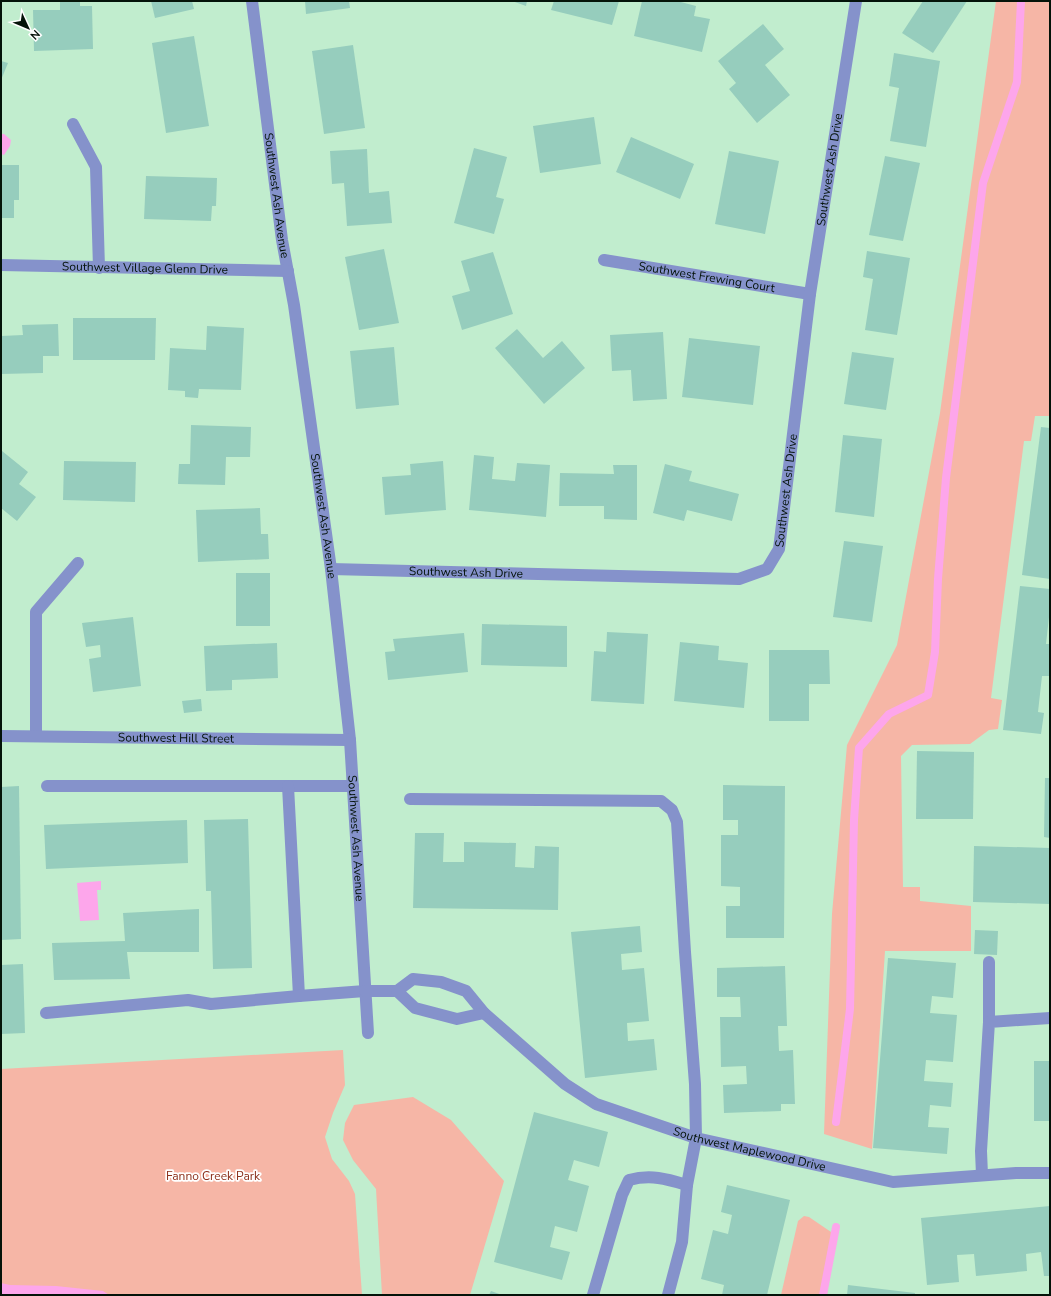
<svg xmlns="http://www.w3.org/2000/svg" width="1051" height="1296" font-family="'Nunito Sans',sans-serif">
  <style>
    .green { fill: #f6b6a6 }
    .water { fill: #fda6eb }
    .lines { fill: none; stroke-linecap: round; stroke-linejoin: round }
    .stream { stroke: #fda6eb; stroke-width: 8 }
    .building { fill: #96cdbd }
    .lane { stroke: #8592cb; stroke-width: 12 }
    .street { stroke: #8592cb; stroke-width: 12 }
    .labels { text-anchor: middle; stroke-width: 3.5; stroke-linejoin: round; paint-order: stroke }
    .street-label { font-size: 12px; fill: #041309; stroke: #fff }
    .park-label { font-size: 12px; fill: #8a2d18; stroke: #fff }
  </style>
  <rect width="100%" height="100%" fill="#c1edce"/>
  <g class="green">
    <polygon points="996,1 1050,1 1050,416 1035,416 1031,441 1024,441 991,698 1002,700 998,729 989,730 970,744 912,745 901,756 903,887 920,887 920,901 971,906 971,951 885,951 872,1149 824,1134 832,914 847,745 897,645 940,413"/>
    <polygon points="343,1050 345,1085 333,1113 325,1137 332,1159 349,1181 355,1194 362,1295 1,1295 1,1069"/>
    <polygon points="413,1097 451,1120 504,1181 470,1295 382,1295 376,1189 353,1160 343,1140 345,1123 354,1105"/>
    <polygon points="804,1216 809,1217 831,1232 833,1239 827,1295 781,1295 798,1221"/>
  </g>
  <g class="water">
    <polygon points="1,134 4,134 11,140 10,146 4,155 1,154"/>
    <polygon points="101,881 101,890 97,890 99,920 80,921 77,883"/>
    <polygon points="1,1283 10,1285 56,1286 103,1291 109,1295 1,1295"/>
  </g>
  <g class="lines">
    <g class="stream">
      <polyline points="836,1122 850,1009 854,820 859,748 889,714 928,695 935,652 938,579 946,478 983,183 1017,82 1021,1"/>
      <polyline points="823,1295 836,1227"/>
    </g>
  </g>
  <g class="building">
    <polygon points="60,1 80,1 80,6 92,6 93,49 34,51 33,10 60,10"/>
    <polygon points="151,1 192,1 194,9 155,18"/>
    <polygon points="305,1 349,1 350,8 306,14"/>
    <polygon points="512,1 527,1 526,6"/>
    <polygon points="554,1 619,1 612,25 551,10"/>
    <polygon points="642,1 677,1 696,6 694,16 710,19 702,52 634,36"/>
    <polygon points="923,1 967,1 933,53 902,33"/>
    <polygon points="763,24 784,49 765,65 790,95 757,123 729,89 736,83 718,61"/>
    <polygon points="194,36 209,126 166,133 152,43"/>
    <polygon points="353,45 365,128 324,134 312,51"/>
    <polygon points="894,53 940,61 926,147 890,141 899,88 889,86"/>
    <polygon points="1,61 8,63 1,80"/>
    <polygon points="594,117 601,164 540,173 533,126"/>
    <polygon points="631,137 694,164 680,199 616,172"/>
    <polygon points="474,148 507,157 496,197 504,199 494,234 454,223"/>
    <polygon points="367,149 369,193 389,191 392,223 347,226 344,183 332,184 330,151"/>
    <polygon points="729,151 779,161 765,234 715,224"/>
    <polygon points="885,156 920,163 903,241 869,235"/>
    <polygon points="1,165 19,165 19,200 14,200 14,218 1,218"/>
    <polygon points="146,176 217,178 216,206 212,206 211,221 144,219"/>
    <polygon points="384,249 399,323 359,330 345,257"/>
    <polygon points="867,251 910,258 897,335 865,330 873,279 863,277"/>
    <polygon points="493,252 513,314 462,330 452,296 470,291 461,261"/>
    <polygon points="73,318 156,318 155,360 73,360"/>
    <polygon points="58,324 59,356 43,356 43,373 1,374 1,336 23,335 22,325"/>
    <polygon points="207,326 244,328 241,390 199,389 198,398 185,397 185,391 168,390 170,348 206,350"/>
    <polygon points="517,329 543,358 562,341 585,368 544,404 495,348"/>
    <polygon points="663,332 667,399 633,401 631,370 612,371 610,335"/>
    <polygon points="689,338 760,346 753,405 682,397"/>
    <polygon points="394,347 399,405 356,409 350,351"/>
    <polygon points="852,352 894,358 886,410 844,404"/>
    <polygon points="191,425 251,427 250,457 226,457 225,485 178,484 179,464 190,464"/>
    <polygon points="1041,427 1050,428 1050,579 1022,575"/>
    <polygon points="843,435 882,439 874,517 835,512"/>
    <polygon points="2,451 28,472 19,484 36,497 17,521 1,508"/>
    <polygon points="474,455 494,457 492,479 515,481 517,463 550,465 546,517 469,510"/>
    <polygon points="64,461 136,462 135,502 63,500"/>
    <polygon points="443,461 446,510 385,515 382,477 411,475 410,464"/>
    <polygon points="665,464 692,471 689,481 739,494 732,521 687,510 684,521 653,513"/>
    <polygon points="613,465 637,465 637,520 604,519 604,506 559,506 560,473 614,474"/>
    <polygon points="260,508 261,534 268,534 269,559 198,562 196,510"/>
    <polygon points="844,541 883,546 872,622 833,617"/>
    <rect x="236" y="573" width="34" height="53"/>
    <polygon points="1020,586 1050,589 1050,608 1046,644 1050,644 1050,666 1049,676 1042,676 1038,712 1044,713 1041,734 1003,730"/>
    <polygon points="133,617 141,686 93,692 89,659 101,657 100,645 86,647 82,623"/>
    <polygon points="482,624 567,626 567,667 481,665"/>
    <polygon points="607,632 648,634 644,704 591,701 594,651 606,652"/>
    <polygon points="464,633 468,672 388,680 385,652 395,651 393,639"/>
    <polygon points="680,642 719,646 718,660 748,663 744,708 674,701"/>
    <polygon points="277,643 278,678 232,680 232,690 206,691 204,646"/>
    <polygon points="769,650 829,650 830,684 809,684 809,721 769,721"/>
    <polygon points="201,699 202,711 184,713 182,701"/>
    <polygon points="917,751 974,752 973,819 916,819"/>
    <polygon points="1045,778 1050,778 1050,838 1044,837"/>
    <polygon points="723,785 785,786 784,938 726,938 726,906 740,906 740,887 721,886 721,835 738,835 738,820 723,820"/>
    <polygon points="19,786 21,939 1,940 1,787"/>
    <polygon points="248,819 252,968 213,969 211,891 206,891 204,820"/>
    <polygon points="187,820 188,863 46,869 44,825"/>
    <polygon points="415,833 444,833 443,862 464,862 464,842 516,843 515,867 534,868 535,846 559,847 558,910 413,908"/>
    <polygon points="974,846 1050,848 1050,904 973,902"/>
    <polygon points="199,909 199,952 127,952 130,979 54,980 52,943 125,941 123,913"/>
    <polygon points="640,926 642,952 621,954 622,970 644,968 649,1021 627,1023 628,1041 654,1039 657,1070 585,1078 571,932"/>
    <polygon points="975,930 998,931 997,955 974,954"/>
    <polygon points="888,958 956,963 953,998 932,996 930,1013 957,1015 953,1062 926,1060 924,1081 953,1083 951,1107 930,1105 928,1127 949,1128 947,1154 873,1148"/>
    <polygon points="23,964 25,1033 1,1034 1,965"/>
    <polygon points="785,966 787,1026 778,1026 779,1051 793,1050 795,1104 781,1104 781,1111 724,1113 723,1085 747,1084 746,1066 721,1067 720,1017 741,1017 740,997 717,997 717,968"/>
    <rect x="1034" y="1061" width="16" height="60"/>
    <polygon points="534,1112 608,1132 599,1167 574,1160 568,1180 589,1186 577,1232 555,1226 550,1247 570,1252 562,1280 494,1262"/>
    <polygon points="727,1185 790,1200 767,1295 722,1295 724,1285 701,1279 713,1230 728,1234 732,1215 721,1212"/>
    <polygon points="1050,1206 1050,1276 1044,1276 1041,1252 1026,1254 1027,1271 976,1276 974,1254 957,1255 959,1282 927,1285 921,1218"/>
    <polygon points="848,1285 915,1293 915,1295 847,1295"/>
    <polygon points="491,1291 502,1295 489,1295"/>
  </g>
  <g class="lines">
    <g class="lane">
      <polyline points="47,786 353,786"/>
      <polyline points="288,786 299,996"/>
      <polyline points="410,799 661,801 672,810 677,822 685,952 695,1084 696,1138 687,1185 682,1242 668,1295"/>
      <polyline points="989,962 989,1022"/>
      <polyline points="46,1013 188,1000 211,1004 299,996 365,991"/>
      <polyline points="982,1175 981,1151 989,1022 1050,1018"/>
      <path d="M593 1295 622 1195 629 1180C651 1174 667 1179 687 1185"/>
    </g>
    <g class="street">
      <path id="s1" d="M252 1 282 240 294 305 331 569 350 740 368 1033"/>
      <polyline points="73,124 96,167 99,268"/>
      <path id="s2" d="M604 260 810 294"/>
      <path id="s3" d="M1 265 288 271"/>
      <path id="s4" d="M331 569 739 579 767 569 779 549 810 294 856 1"/>
      <polyline points="36,735 36,612 78,563"/>
      <path id="s5" d="M1 736 350 740"/>
      <path id="s6" d="M365 991H397L413 979 441 982 466 991 484 1013 565 1084 596 1104 696 1138 893 1182 1016 1173H1050"/>
      <polyline points="397,991 415,1008 457,1019 484,1013"/>
    </g>
  </g>
  <g class="labels">
    <g class="street-label">
      <text dy="4" stroke="none"><textPath href="#s4" startOffset="844">Southwest Ash Drive</textPath></text>
      <text dy="4" stroke="none"><textPath href="#s1" startOffset="196">Southwest Ash Avenue</textPath></text>
      <text dy="4" stroke="none"><textPath href="#s3" startOffset="144">Southwest Village Glenn Drive</textPath></text>
      <text dy="4" stroke="none"><textPath href="#s2" startOffset="104">Southwest Frewing Court</textPath></text>
      <text dy="4" stroke="none"><textPath href="#s4" startOffset="520">Southwest Ash Drive</textPath></text>
      <text dy="4" stroke="none"><textPath href="#s1" startOffset="520">Southwest Ash Avenue</textPath></text>
      <text dy="4" stroke="none"><textPath href="#s4" startOffset="135">Southwest Ash Drive</textPath></text>
      <text dy="4" stroke="none"><textPath href="#s5" startOffset="175">Southwest Hill Street</textPath></text>
      <text dy="4" stroke="none"><textPath href="#s1" startOffset="844">Southwest Ash Avenue</textPath></text>
      <text dy="4" stroke="none"><textPath href="#s6" startOffset="440">Southwest Maplewood Drive</textPath></text>
    </g>
    <g class="park-label">
      <text x="213" y="1180">Fanno Creek Park</text>
    </g>
  </g>
  <rect width="1051" height="1296" fill="none" stroke="#041309" stroke-width="4"/>
  <g transform="translate(28 28) rotate(134)" stroke="#ffffff" stroke-width="3" paint-order="stroke">
  <path d="M0-3L7 15L0 10L-7 15Z" fill="#041309"/>
  <text y="-6" font-size="11" font-weight="bold" text-anchor="middle" fill="#041309">N</text>
  </g>
</svg>
